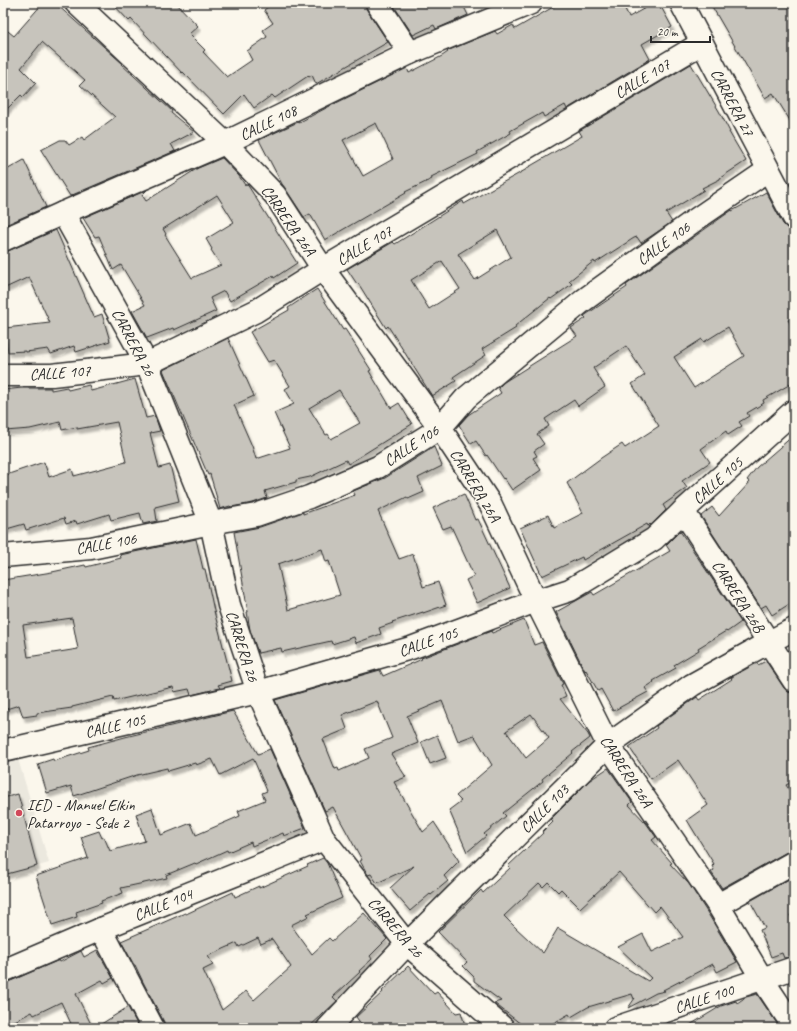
<svg xmlns="http://www.w3.org/2000/svg" width="797" height="1031" font-family="Caveat,sans-serif">
  <style>
    .built { fill: #ebe8de }
    .building { fill: #c7c4bc; stroke: #2b2b2b; fill-rule: evenodd; filter: url(#shadow) }
    .lines { fill: none; stroke-linecap: round; stroke-linejoin: round }
    .street-casing { stroke: #2b2b2b; stroke-width: 25 }
    .secondary-casing { stroke: #2b2b2b; stroke-width: 25 }
    .street { stroke: #fbf7ec; stroke-width: 22 }
    .secondary { stroke: #fbf7ec; stroke-width: 22 }
    .poi-dot { fill: #d1495b; stroke: #fbf7ec; stroke-width: 1.5 }
    .labels { text-anchor: middle; stroke-width: 3; stroke-linejoin: round; paint-order: stroke }
    .street-label { font-size: 16px; fill: #2b2b2b; stroke: #fbf7ec }
    .poi-label { font-size: 16px; fill: #2b2b2b; stroke: #fbf7ec; text-anchor: start }
  </style>
  <defs>
    <filter id="shadow"><feDropShadow dx="2.5" dy="4.5" stdDeviation="1" flood-color="#0004"/></filter>
  </defs>
  <rect width="100%" height="100%" fill="#fbf7ec"/>
  <filter id="ink" filterUnits="userSpaceOnUse"><feTurbulence type="fractalNoise" baseFrequency=".025" numOctaves="2"/><feDisplacementMap in="SourceGraphic" scale="8" xChannelSelector="R" yChannelSelector="G"/><feConvolveMatrix kernelMatrix="1 2 1 2 8 2 1 2 1" color-interpolation-filters="sRGB"/></filter>
  <g filter="url(#ink)">
    <polygon class="built" points="18,759 49,863 3,876 3,763"/>
    <g class="building">
      <polygon points="43,3 55,3 113,55 122,63 121,64 172,111 171,113 194,132 171,144 175,151 70,196 41,150 60,140 65,140 69,145 82,137 84,140 115,117 80,85 85,80 42,42 21,68 36,83 23,97 21,95 3,113 3,27 14,36"/>
      <polygon points="112,3 176,3 198,26 189,34 205,50 203,52 227,77 252,60 247,51 267,37 263,30 273,23 264,10 273,3 365,3 367,10 388,42 316,84 312,75 309,77 308,76 275,98 272,95 254,108 244,94 224,114 183,72 182,73 131,19 129,21"/>
      <polygon points="392,3 462,3 468,15 436,29 434,25 413,35"/>
      <path d="M560 3H622L629 17 654 3H659L672 27 642 44 650 59 567 109 565 105 544 117 542 113 510 131 511 133 477 152 478 154 431 177 432 179 405 192 406 193 325 240 310 214 304 217 285 188 282 184 259 140 298 122V123L328 107 407 68 409 73 442 56 448 52 447 51 495 31 497 34 513 25 515 29ZM376 123 393 159 363 176 343 140Z"/>
      <polygon points="710,3 794,3 794,127 773,93 765,98"/>
      <path d="M691 64 719 111 730 132H729L746 161 720 178V179L702 188 704 190 666 213 672 222 641 243 637 237 634 238 595 263 594 261 569 281 572 284 551 299 550 298 515 326 516 328 482 349 486 355 453 377 456 381 432 396 388 326 386 328 358 283 357 284 347 269 393 242 395 244 463 201 464 204 527 169V168L582 136 579 131ZM497 230 511 257 475 280 458 254ZM442 261 460 289 429 309 411 280Z"/>
      <path d="M222 158 239 176 245 185 247 184 297 263 274 278 273 276 230 301 224 291 210 298 216 311 174 330 173 328 147 338 132 311 145 305 121 265 113 270 99 236 95 237 83 218 147 190 142 195 146 201 198 168ZM217 195 234 222 206 239 212 249 211 250 221 265 192 278 165 235 166 234 163 229Z"/>
      <polygon points="24,160 46,207 3,226 3,172"/>
      <path d="M766 192 783 224 787 228 790 229 794 237V317L788 320 794 330V382L763 400 764 403 747 413 749 416 739 422 742 426 728 435 726 431 701 449 710 462 682 481 687 488 663 505 666 510 651 525 650 524 648 526 647 524 583 560 582 557 542 576 520 528 548 515 554 528 583 513 567 483 601 458 622 444 625 448 659 426 632 384 645 375 626 346 593 368 605 387 578 406 574 400 545 419 549 426 537 434 544 444 534 451 537 456 533 458 541 470 512 490 504 478 503 479 487 455 486 456 476 441 471 444 459 425 468 415 501 393 498 388 504 382 577 336 571 328 586 318 584 316 627 287 626 285 732 210V211ZM728 327 744 356 694 388 674 357 702 339 704 342Z"/>
      <polygon points="56,230 94,317 102,314 110,341 76,352 74,346 51,354 48,349 26,352 26,351 8,352 5,328 50,323 29,277 3,289 3,252 8,251"/>
      <path d="M317 289 343 330 345 329 371 370 369 371 391 408 399 403 412 424 348 464 346 460 310 477 296 480V482L265 491 267 498 253 503 231 507 230 506 220 509 210 474 208 475 163 370 228 338 254 396 234 405 252 446 256 459 290 448 274 413 294 404 285 389 290 386 274 360 268 362 250 332 289 310 288 308ZM339 390 360 423 331 439 328 434 326 435 309 408Z"/>
      <polygon points="135,379 146,418 155,416 160,431 150,433 159,468 170,465 179,501 155,507 157,521 143,524 140,513 111,520 109,514 77,524 76,521 66,524 64,518 26,530 24,524 3,530 3,476 44,462 49,477 72,469 74,476 126,462 117,422 77,429 77,427 62,430 60,422 30,429 5,431 4,422 3,422 3,390 22,388 51,388 51,390 67,387 68,390 89,385 91,391"/>
      <polygon points="794,435 794,601 772,615 766,605 761,608 701,516 712,507 719,516 750,482 747,480 757,467"/>
      <path d="M434 447 442 466 418 478 424 492 408 499 407 497 378 511 399 559 413 554 423 587 438 582 446 605 423 613V612L392 622 393 623 379 628 381 634 356 643 354 637 332 644 331 641 282 652 281 648 258 653 250 630 247 612H248L234 532 260 527 303 512V514L355 495 353 491 385 478ZM322 549 326 562 329 561 340 595 288 610 278 564Z"/>
      <polygon points="464,494 475,520 478,519 510,588 477,603 466,580 474,576 451,526 443,529 433,508"/>
      <polygon points="680,531 741,622 727,632 726,631 698,648 699,650 674,665 676,668 653,681 654,682 645,688 648,692 613,711 601,689 598,691 586,670 585,671 556,612 592,592 594,595 670,551 666,545"/>
      <path d="M196 539 203 569H205L214 611 232 681 218 685 220 688 191 695 189 689 174 692 173 687 114 701 113 697 72 707V708L37 713V715L23 717 19 705 3 710V580L52 572 85 565 86 567 121 558 120 555ZM72 618 78 649 28 657 23 625Z"/>
      <path d="M524 620 534 645 542 642 563 684 561 685 566 696 560 699 588 734 590 738 572 752 573 753 542 779 543 781 503 813 506 816 484 834 486 836 467 852 449 810 461 801 456 796 492 765 474 735 458 741 442 701 407 716 418 743 391 754 406 777 394 782 423 832 434 822 459 861 444 876 448 881 431 895 430 894 410 911 390 888 414 866 377 883 371 874 368 875 360 861 362 860 333 807 325 811 275 700 380 670 383 676 422 659 421 658 424 657 491 631 492 633ZM377 701 392 738 365 749 369 758 339 771 338 768 335 769 323 739 347 729 342 715ZM531 714 549 738 526 758 506 731Z"/>
      <polygon points="766,661 784,688 788,692 792,693 794,697 794,781 786,785 794,797 794,848 722,888 711,872 714,870 712,866 714,864 687,820 708,805 678,760 651,779 629,747 657,728 656,726 697,697 699,700 732,679 731,678 735,675 757,663 758,665"/>
      <polygon points="233,711 258,754 270,749 305,828 284,836 283,833 252,846 251,842 228,852 227,850 196,864 195,863 166,875 167,878 121,888 123,893 101,901 102,903 76,912 77,917 52,925 36,876 88,858 81,837 99,831 102,838 104,837 110,851 145,841 136,814 152,808 161,835 191,823 196,835 240,816 238,811 265,800 262,793 267,791 253,758 220,775 212,759 196,765 195,763 168,771 167,768 137,775 74,796 71,786 47,793 38,764 53,759 54,761 89,750 88,747 125,737"/>
      <polygon points="437,735 446,758 430,764 421,742"/>
      <path d="M608 768 632 802 629 805 646 823 656 837 652 840 672 863 670 864 689 884 707 912 737 962 717 972 713 964 663 990 665 991 656 993 628 1008 635 998 634 999 632 994 588 1007 571 1017 569 1014 545 1028H526L494 1003 501 1001 474 981V977L463 966 467 962 438 932 481 890 483 893 510 868 508 866 543 833 542 832 553 821 551 819 590 780ZM619 872 654 912 660 906 683 937 652 952 643 934 618 947 651 978 648 981 558 928 543 953 515 927 504 916 539 883 543 887 548 882 558 892 561 889 580 908Z"/>
      <polygon points="18,794 37,866 3,875 3,798"/>
      <path d="M323 858 327 863 342 898 307 914 309 916 291 925 312 954 329 938 332 941 353 922V923L364 913 387 939 370 956 372 959 359 971 360 972 333 997 337 1001 308 1028H165L164 1022 143 982 135 965H134L121 941 185 913 186 914 233 892 235 897 259 886V888L308 866 307 865ZM258 938 261 944 272 939 291 967 254 1000 246 991 222 1010 203 970 213 965 208 956 237 943 239 947Z"/>
      <polygon points="789,879 794,887 794,912 790,915 794,924 794,956 784,958 782,953 771,957 760,930 765,928 750,901"/>
      <polygon points="97,950 113,978 104,983 102,980 76,994 93,1028 73,1028 61,1002 34,1015 32,1012 3,1027 3,983 8,982 59,960 60,962 81,951 84,957"/>
      <polygon points="408,966 434,994 437,992 456,1013 461,1012 464,1022 469,1028 364,1028 356,1017 383,992 382,991"/>
      <polygon points="757,994 780,1028 685,1028 721,1006 736,1001 737,1003 746,997"/>
      <polygon points="128,1007 139,1028 95,1028"/>
    </g>
    <g class="lines">
      <g class="street-casing">
        <g id="street">
          <polyline points="76,3 225,143 275,195 323,269 440,428 491,505 536,601 608,745 718,905 762,979 794,1027"/>
          <polyline points="377,3 410,53"/>
          <polyline points="63,213 147,364 211,523 229,605 258,692 324,839 407,944 503,1028"/>
          <polyline points="3,240 63,213 225,143 410,53 531,3"/>
          <polyline points="3,375 52,375 147,364 256,311 323,269 702,43"/>
          <polyline points="683,511 794,681"/>
          <polyline points="3,556 91,548 211,523 256,515 309,497 378,467 440,428 466,398 584,300 695,220 768,170"/>
          <polyline points="3,751 258,692 411,648 536,601 570,590 654,539 683,511 794,411"/>
          <polyline points="718,905 794,862"/>
          <polyline points="101,929 153,1028"/>
          <polyline points="3,971 101,929 324,839"/>
          <polyline points="615,1028 794,968"/>
        </g>
      </g>
      <g class="secondary-casing">
        <g id="secondary">
          <polyline points="681,3 794,218"/>
          <polyline points="328,1028 407,944 608,745 692,685 769,642 794,629"/>
        </g>
      </g>
      <use href="#street" class="street"/>
      <use href="#secondary" class="secondary"/>
    </g>
  </g>
  <circle class="poi-dot" cx="19" cy="813" r="4"/>
  <g class="labels">
    <g class="street-label">
      <text transform="translate(642 78) rotate(-31)" y="6">CALLE 107</text>
      <text transform="translate(733 102) rotate(62)" y="6">CARRERA 27</text>
      <text transform="translate(268 122) rotate(-26)" y="6">CALLE 108</text>
      <text transform="translate(289 220) rotate(55)" y="6">CARRERA 26A</text>
      <text transform="translate(663 243) rotate(-36)" y="6">CALLE 106</text>
      <text transform="translate(364 245) rotate(-31)" y="6">CALLE 107</text>
      <text transform="translate(134 342) rotate(62)" y="6">CARRERA 26</text>
      <text transform="translate(60 372) rotate(-4)" y="6">CALLE 107</text>
      <text transform="translate(411 445) rotate(-33)" y="6">CALLE 106</text>
      <text transform="translate(717 480) rotate(-42)" y="6">CALLE 105</text>
      <text transform="translate(476 485) rotate(59)" y="6">CARRERA 26A</text>
      <text transform="translate(106 543) rotate(-10)" y="6">CALLE 106</text>
      <text transform="translate(739 596) rotate(57)" y="6">CARRERA 26B</text>
      <text transform="translate(428 641) rotate(-19)" y="6">CALLE 105</text>
      <text transform="translate(243 646) rotate(72)" y="6">CARRERA 26</text>
      <text transform="translate(115 725) rotate(-13)" y="6">CALLE 105</text>
      <text transform="translate(627 771) rotate(57)" y="6">CARRERA 26A</text>
      <text transform="translate(544 808) rotate(-45)" y="6">CALLE 103</text>
      <text transform="translate(163 904) rotate(-22)" y="6">CALLE 104</text>
      <text transform="translate(396 927) rotate(49)" y="6">CARRERA 26</text>
      <text transform="translate(704 998) rotate(-18)" y="6">CALLE 100</text>
    </g>
    <g class="poi-label">
      <text x="27" y="810">IED - Manuel Elkin<tspan x="27" dy="18">Patarroyo - Sede 2</tspan></text>
    </g>
  </g>
  <rect width="797" height="1031" fill="none" stroke="#fbf7ec" stroke-width="16"/>
  <rect x="8" y="8" width="781" height="1015" fill="none" stroke="#2b2b2b" stroke-width="1.5" filter="url(#ink)"/>
  <path d="M651 36v6h59v-6" fill="none" stroke="#2b2b2b" stroke-width="2"/>
  <text x="657" y="36" font-size="12" fill="#2b2b2b" stroke="#fbf7ec" stroke-width="3" paint-order="stroke">20 m</text>
</svg>
